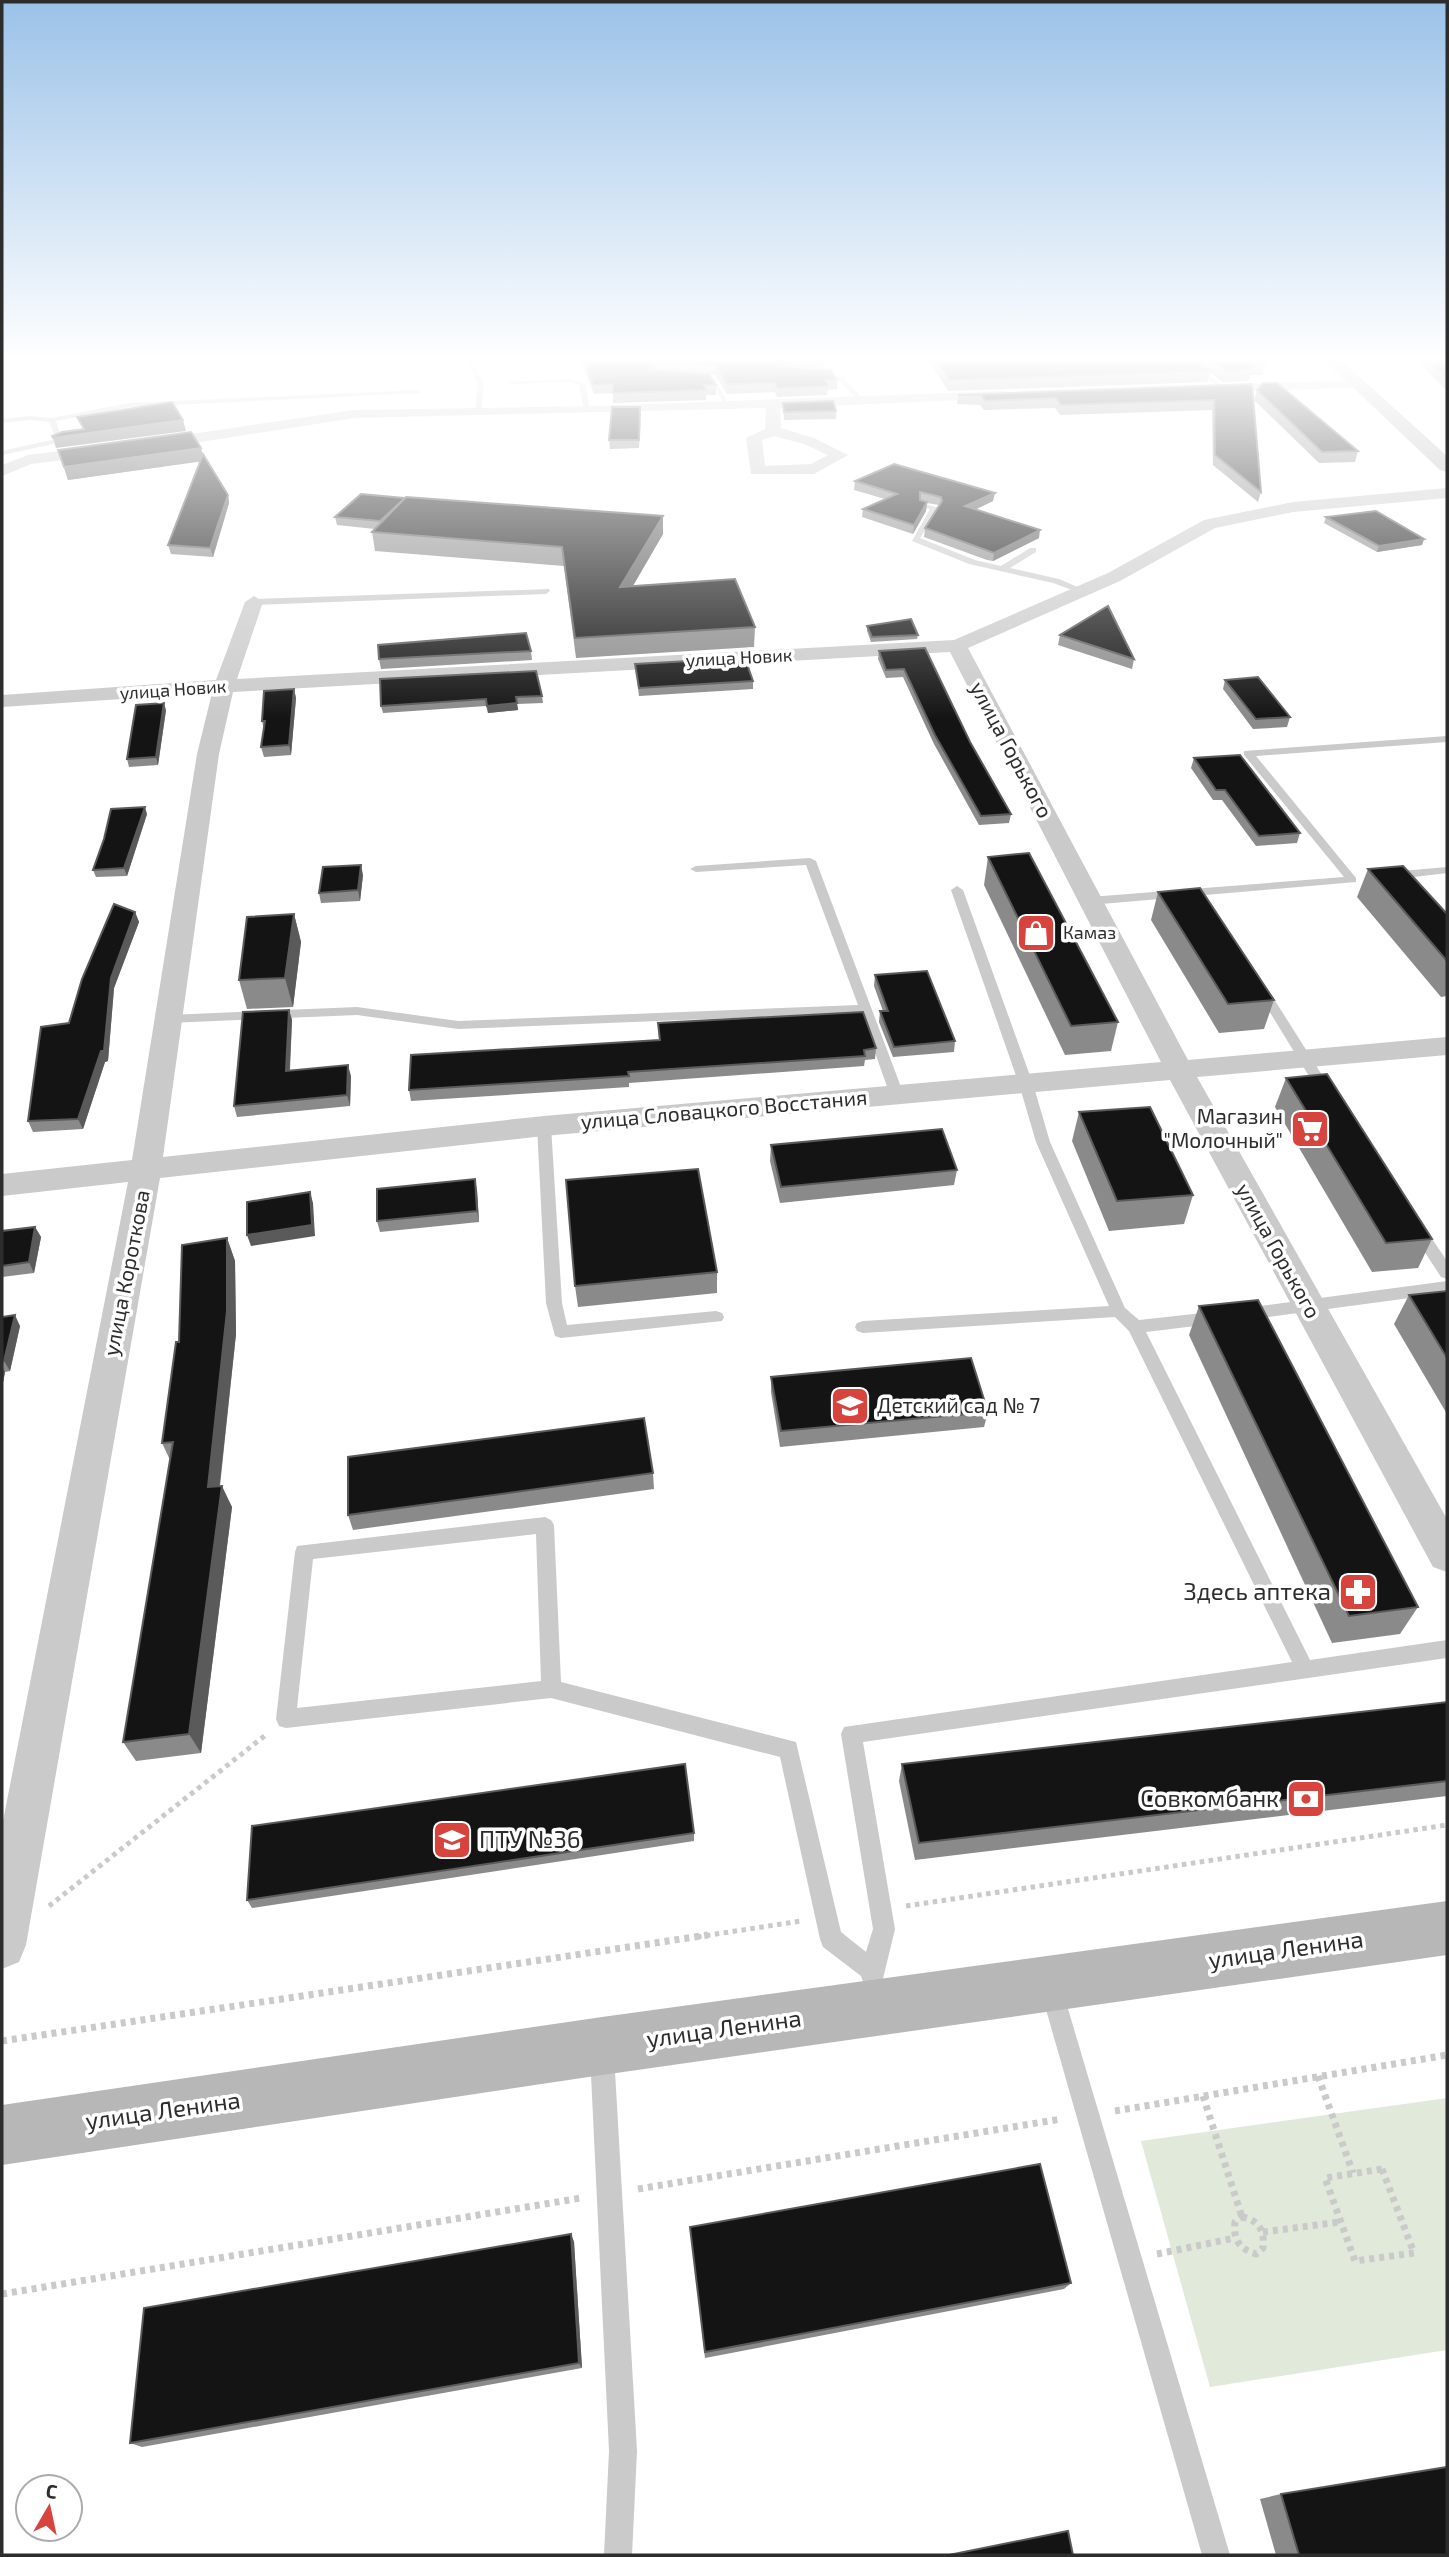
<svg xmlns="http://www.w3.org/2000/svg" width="1449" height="2557" font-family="'Exo 2',sans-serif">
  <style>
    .green { fill: #e1e9db }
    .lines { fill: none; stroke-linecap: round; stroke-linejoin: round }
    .path-far1 { stroke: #cacaca; stroke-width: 5; stroke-dasharray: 4.5 4.5; stroke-linecap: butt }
    .path { stroke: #cacaca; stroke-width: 7; stroke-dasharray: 5 5; stroke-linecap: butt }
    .service { fill: #cacaca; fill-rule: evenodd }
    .minor { fill: #cacaca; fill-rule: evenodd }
    .secondary { fill: #b7b7b7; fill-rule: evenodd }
    .wall { fill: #8a8a8a }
    .shaded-wall { fill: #5a5a5a }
    .building { fill: #141414; stroke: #5a5a5a; stroke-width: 2 }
    .labels { text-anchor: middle; stroke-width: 7; stroke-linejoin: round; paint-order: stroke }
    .far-street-label { font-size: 18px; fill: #2d2d2d; stroke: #fff }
    .far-poi-label { font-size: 18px; fill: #2d2d2d; stroke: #fff; text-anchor: start }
    .street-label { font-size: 21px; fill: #2d2d2d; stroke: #fff }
    .poi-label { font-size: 21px; fill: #2d2d2d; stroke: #fff; text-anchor: end }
    .near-poi-label { font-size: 24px; fill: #2d2d2d; stroke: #fff; text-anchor: end }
    .near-street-label { font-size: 24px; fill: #2d2d2d; stroke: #fff }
  </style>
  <rect width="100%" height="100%" fill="#fff"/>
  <polygon class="green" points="1447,2098 1447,2350 1210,2387 1141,2141"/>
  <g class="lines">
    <g class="path-far1">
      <polyline points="49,1906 267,1734"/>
      <polyline points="906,1906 1447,1825"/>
      <polyline points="697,1937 801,1921"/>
    </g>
    <g class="path">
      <polyline points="2,2041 708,1935"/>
      <polyline points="1318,2076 1353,2173"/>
      <polyline points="1203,2096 1242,2217"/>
      <polyline points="1115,2111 1447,2055"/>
      <polygon points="1382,2169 1414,2253 1355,2261 1325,2178"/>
      <polyline points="638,2189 1061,2119"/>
      <path d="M1242 2217C1259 2220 1265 2231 1263 2248L1256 2254C1239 2249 1233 2239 1235 2222Z"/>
      <polyline points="1263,2232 1340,2222"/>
      <polyline points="1157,2254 1235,2238"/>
      <polyline points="2,2294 581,2198"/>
    </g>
    <g class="service">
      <polygon points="18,361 37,361 2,366 2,362"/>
      <polygon points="466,361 472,361 484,383 481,413 475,412 478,383"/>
      <polygon points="1187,361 1193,361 1224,387 1224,389 1220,389"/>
      <polygon points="812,371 843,377 864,400 859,401 838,380 810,374"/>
      <polygon points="690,376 715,378 729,405 725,405 711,381 692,379"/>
      <polygon points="573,379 585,384 590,411 584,410 579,385 570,382 511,384 508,382"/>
      <polygon points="418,390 420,393 129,407 56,421 63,442 2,455 2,451 56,439 49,422 30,420 2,423 2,419 30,416 52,418 129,403"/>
      <polygon points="921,503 939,508 920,538 975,560 1001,566 1030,548 1036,548 1036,552 1010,568 1059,579 1087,591 1083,594 1053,583 969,564 912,541 930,509 921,507"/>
      <polygon points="549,589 550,591 546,594 254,605 250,602 254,599"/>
      <polygon points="1447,736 1447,742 1256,756 1356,878 1356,882 1090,905 1084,901 1090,897 1344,877 1244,755 1244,751"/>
      <polygon points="810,858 816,861 904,1095 902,1098 892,1098 890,1095 861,1013 458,1029 357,1015 168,1023 161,1019 168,1015 357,1007 458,1021 858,1005 806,865 696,872 690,869 696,866"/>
      <polygon points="1447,867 1447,873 1390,880 1384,876 1390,872"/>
      <path d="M957 886 963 890 1033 1084 1050 1142 1125 1308 1139 1320 1212 1312 1218 1314 1220 1318 1218 1322 1212 1324 1146 1332 1310 1660 1447 1640V1658L863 1742 895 1929 881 1987 873 1990 865 1987 861 1976 823 1947 820 1939 780 1757 551 1698 286 1728 279 1726 276 1719 295 1552 297 1546 545 1517 551 1520 554 1525 561 1682 796 1742 841 1932 866 1952 873 1929 841 1734 844 1727 1292 1662 1129 1331 1115 1317 863 1333 857 1331 855 1327 857 1323 863 1321 1109 1306 1036 1142 1019 1084 951 890ZM536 1534 541 1681 297 1708 313 1559Z"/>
      <polygon points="1261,984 1267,988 1334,1094 1332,1097 1327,1098 1320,1094 1255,988"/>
      <polygon points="544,1121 551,1126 562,1303 567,1325 716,1311 722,1313 724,1317 722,1321 561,1338 555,1336 546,1303 537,1126"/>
      <polygon points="1417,1223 1422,1224 1447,1261 1447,1279 1441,1277 1409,1228"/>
      <polygon points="1447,1281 1447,1293 1245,1320 1239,1318 1237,1314 1239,1310 1245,1308"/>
      <polygon points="1052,1981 1060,1984 1063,1992 1230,2555 1202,2555 1041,1992 1044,1984"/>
      <polygon points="602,2042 610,2046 614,2054 637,2451 632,2555 604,2555 609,2451 590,2054 594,2046"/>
    </g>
    <g class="minor">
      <polygon points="1359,380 1366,384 1364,387 1208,393 1201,389 1208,385"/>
      <path d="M1003 391 1010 395 1008 398 780 408 781 428 814 438 848 455 814 474H751L746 438 765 429 766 408 354 418 150 450 142 445 150 440 354 410 594 406ZM774 436 804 444 828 455 811 464 765 466 762 440Z"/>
      <polygon points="103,446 109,448 111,451 109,454 31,464 2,476 2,465 28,455"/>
      <path d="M1447 488V498L1293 512 1215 528 1120 581 968 648 1188 1060 1447 1037V1055L1197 1077 1447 1519V1572L1433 1567 1170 1080 544 1136 160 1178 26 1945 19 1962 2 1969V1826L128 1182 2 1196V1174L132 1160 197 754 212 693 2 707V695L216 680 245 602 254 596 263 602 237 679 954 640 1108 573 1204 520 1293 502ZM950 652 1161 1062 544 1116 163 1157 219 754 233 692Z"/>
    </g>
    <g class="secondary">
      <polygon points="1325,361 1342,361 1447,456 1447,472 1440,470"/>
      <polygon points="1447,1901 1447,1955 602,2075 2,2165 2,2105 602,2017"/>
    </g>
  </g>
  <g class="wall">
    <polygon points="581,361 824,361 824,369 813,369 837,380 837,389 828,390 827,395 777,397 775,392 727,394 715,375 710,375 716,385 716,395 706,395 706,400 613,403 613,393 594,394"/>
    <polygon points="929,361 1261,361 1265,364 1263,375 1250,375 1248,381 1222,382 1210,372 1208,382 948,391"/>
    <polygon points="1414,361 1447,361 1447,391 1418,362 1414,362"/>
    <polygon points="1252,384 1261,492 1258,502 1213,465 1212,410 1060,415 1055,408 984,410 980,405 957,404 958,395"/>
    <polygon points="1257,390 1358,451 1355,462 1319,463 1254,400"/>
    <polygon points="783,403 836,411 836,419 784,420"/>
    <polygon points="641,414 639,448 610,449 609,440"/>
    <polygon points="201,448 202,456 228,495 229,503 213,557 171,554 168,545 200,461 68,480 58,450"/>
    <polygon points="855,481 993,501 976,509 1039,538 993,561 987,560 924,537 925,528 939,505 927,503 926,511 913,534 862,517 863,509 885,499 854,490"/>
    <polygon points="335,517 663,534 633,586 755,627 754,647 576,658 564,566 375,551 372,532 375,529 337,525"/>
    <polygon points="1326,517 1424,539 1422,545 1377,552 1324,523"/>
    <polygon points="867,626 918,635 917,639 871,642 867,631"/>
    <polygon points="1060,635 1134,659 1132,669 1058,645"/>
    <polygon points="925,648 970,742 1011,814 1009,823 979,825 934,744 903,677 886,678 878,659 879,651"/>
    <polygon points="531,651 532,660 381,669 379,659"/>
    <polygon points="635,664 753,681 753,689 639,696"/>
    <polygon points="1225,680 1290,717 1287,727 1253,729 1223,689"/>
    <polygon points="294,689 296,698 291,755 264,757 261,747 264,730 262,721"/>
    <polygon points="542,696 543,703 517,704 518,710 488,713 486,706 383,713 381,706"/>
    <polygon points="166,710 158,765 129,767 127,759"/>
    <polygon points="1194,758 1300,833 1297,843 1256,846 1222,800 1213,800 1191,768"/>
    <polygon points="147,814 127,876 96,877 93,870"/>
    <polygon points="988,857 1118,1022 1111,1051 1065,1055 984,885"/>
    <polygon points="1368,869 1447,914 1447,996 1441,997 1357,897"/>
    <polygon points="363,875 360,901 321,903 319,893"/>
    <polygon points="1158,892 1274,1000 1264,1029 1219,1033 1151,920"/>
    <polygon points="135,912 139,922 114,988 108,1061 105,1062 83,1129 33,1132 28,1121 69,1023"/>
    <polygon points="294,914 301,942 293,1007 247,1009 239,980"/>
    <polygon points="875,975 955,1041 954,1052 893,1057 879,1022 880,1011 883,1011 874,986"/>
    <polygon points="289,1010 292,1020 290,1071 351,1076 350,1106 237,1117 234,1106"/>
    <polygon points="658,1023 876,1048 875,1059 865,1060 864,1066 629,1083 629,1087 411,1101 409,1090 659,1040"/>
    <polygon points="1286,1078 1432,1239 1418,1268 1372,1272 1275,1107"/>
    <polygon points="1079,1112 1193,1195 1184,1224 1109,1231 1072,1141"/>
    <polygon points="771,1145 957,1170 954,1185 780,1203 770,1161"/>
    <polygon points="477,1190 479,1222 380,1232 377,1221"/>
    <polygon points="35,1227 41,1237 34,1273 2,1277 2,1231"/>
    <polygon points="227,1238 235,1261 236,1334 220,1486 232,1507 201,1753 136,1761 123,1742 170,1460 162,1443 179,1342"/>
    <polygon points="717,1272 717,1293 578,1307 575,1286"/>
    <polygon points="1447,1291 1447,1414 1394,1324 1409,1295"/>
    <polygon points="1199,1306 1418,1607 1400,1634 1332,1643 1189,1335"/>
    <polygon points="2,1317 20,1326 10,1371 5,1372 2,1388"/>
    <polygon points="771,1377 988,1412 984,1427 780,1447 771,1392"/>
    <polygon points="653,1473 654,1489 353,1530 348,1515"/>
    <polygon points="1447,1702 1447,1796 915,1860 899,1781 902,1764"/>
    <polygon points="694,1833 694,1841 252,1908 247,1900"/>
    <polygon points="690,2227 1071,2283 1064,2289 705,2358"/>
    <polygon points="571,2234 574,2242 582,2368 142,2447 130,2443"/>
    <polygon points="1281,2494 1447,2555 1276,2555 1260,2499"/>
  </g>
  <g class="shaded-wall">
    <polygon points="655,361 655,370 651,375 651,365"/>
    <polygon points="183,420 186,431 56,448 53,438"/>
    <polygon points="201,448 204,461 68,480 64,467"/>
    <polygon points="995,493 993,501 964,515 965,506"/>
    <polygon points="228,495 229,503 213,557 210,548"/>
    <polygon points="927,502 926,511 913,534 914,525"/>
    <polygon points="663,516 663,534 621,606 620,587"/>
    <polygon points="1040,530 1039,538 993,561 994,553"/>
    <polygon points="1424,539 1422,545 1377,552 1379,546"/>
    <polygon points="294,689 296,698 291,755 289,745"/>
    <polygon points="164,703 166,710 158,765 156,757"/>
    <polygon points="517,703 518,710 488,713 487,706"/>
    <polygon points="145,807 147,814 127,876 124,868"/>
    <polygon points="361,865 363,875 360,901 358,890"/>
    <polygon points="135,912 139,922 114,988 108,1061 105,1062 83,1129 78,1119 111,978"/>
    <polygon points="294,914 301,942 293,1007 285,978"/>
    <polygon points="289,1010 292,1020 289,1082 286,1071"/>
    <polygon points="348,1065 351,1076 350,1106 347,1095"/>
    <polygon points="475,1179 477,1190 479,1222 477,1211"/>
    <polygon points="310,1192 313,1203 315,1236 251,1246 247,1235"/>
    <polygon points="35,1227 41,1237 34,1273 29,1262"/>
    <polygon points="227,1238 235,1261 236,1334 217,1509 208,1487"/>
    <polygon points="15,1315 20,1326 10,1371 4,1361"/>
    <polygon points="2,1366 5,1372 2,1388"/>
    <polygon points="222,1486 232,1507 201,1753 189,1734"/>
    <polygon points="571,2234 574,2242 582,2368 579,2363"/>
  </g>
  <g class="building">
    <polygon points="584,361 788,361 784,366 831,370 837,380 826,380 828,386 777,388 775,383 727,384 715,366 655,361 651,365 652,369 709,374 716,385 704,385 706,390 613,393 613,384 593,385"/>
    <polygon points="937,361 1198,361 1211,371 949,380"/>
    <polygon points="1212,361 1261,361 1265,364 1250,364 1251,370 1225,371"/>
    <polygon points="1428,361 1447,361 1447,379"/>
    <polygon points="1263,383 1277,383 1358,451 1322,452 1257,390"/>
    <polygon points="1252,384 1261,492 1215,455 1214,400 1061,405 1056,398 985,401 981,395 958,395"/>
    <polygon points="833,401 836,411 784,412 783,403"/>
    <polygon points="172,402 183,420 53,438 52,436 62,432 84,429 77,417"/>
    <polygon points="612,407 640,407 639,440 609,440"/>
    <polygon points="191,432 201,448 64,467 58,450"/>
    <polygon points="203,454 228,495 210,548 168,545"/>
    <polygon points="894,464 995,493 965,506 1040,530 994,553 925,528 942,501 941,497 920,492 920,500 927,502 914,525 863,509 897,494 855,481"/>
    <polygon points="361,494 405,498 380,521 335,517"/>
    <polygon points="406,497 663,516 620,587 735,579 755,627 575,638 562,547 372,532"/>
    <polygon points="1376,511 1424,539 1379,546 1326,517"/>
    <polygon points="1108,606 1134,659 1060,635"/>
    <polygon points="911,619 918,635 872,637 867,626"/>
    <polygon points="526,633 531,651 379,659 378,645"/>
    <polygon points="925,648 970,742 1011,814 981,816 935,735 904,669 886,670 879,651"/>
    <polygon points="745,658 753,681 639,688 635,664"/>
    <polygon points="536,671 542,696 516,697 517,703 487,706 486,699 381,706 380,679"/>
    <polygon points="1258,677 1290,717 1256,719 1225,680"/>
    <polygon points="294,689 289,745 261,747 265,721 262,721 264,691"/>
    <polygon points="164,703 156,757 127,759 136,705"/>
    <polygon points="1240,755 1300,833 1259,836 1225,790 1216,790 1194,758"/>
    <polygon points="145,807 124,868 93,870 104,839 111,809"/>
    <polygon points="1029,853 1118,1022 1071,1026 988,857"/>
    <polygon points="361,865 358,890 319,893 323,867"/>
    <polygon points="1403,866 1447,914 1447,961 1368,869"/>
    <polygon points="1200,888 1274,1000 1228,1004 1158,892"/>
    <polygon points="114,904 135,912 111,978 104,1051 101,1051 78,1119 28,1121 41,1027 69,1023 82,979"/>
    <polygon points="294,914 285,978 239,980 247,917"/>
    <polygon points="927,971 955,1041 894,1047 880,1011 888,1011 875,975"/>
    <polygon points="289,1010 286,1071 348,1065 347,1095 234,1106 243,1012"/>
    <polygon points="863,1012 876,1048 864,1050 865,1056 628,1072 629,1076 409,1090 411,1055 660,1040 658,1023"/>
    <polygon points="1327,1074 1432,1239 1386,1243 1286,1078"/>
    <polygon points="1150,1107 1193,1195 1117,1201 1079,1112"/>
    <polygon points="942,1129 957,1170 781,1187 771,1145"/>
    <polygon points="698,1169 717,1272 575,1286 566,1180"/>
    <polygon points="475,1179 477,1211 377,1221 377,1189"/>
    <polygon points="310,1192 312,1225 247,1235 247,1202"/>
    <polygon points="35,1227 29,1262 2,1266 2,1231"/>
    <polygon points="227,1238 227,1311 208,1487 222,1486 189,1734 123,1742 173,1442 162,1443 176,1342 179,1342 182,1245"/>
    <polygon points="1447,1291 1447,1358 1409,1295"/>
    <polygon points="1258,1300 1418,1607 1349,1616 1199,1306"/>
    <polygon points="15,1315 4,1361 2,1361 2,1317"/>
    <polygon points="971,1358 988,1412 781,1431 771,1377"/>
    <polygon points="644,1418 653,1473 348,1515 348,1457"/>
    <polygon points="1447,1702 1447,1781 919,1843 902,1764"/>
    <polygon points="685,1764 694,1833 247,1900 252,1826"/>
    <polygon points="1040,2164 1071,2283 705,2352 690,2227"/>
    <polygon points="571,2234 579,2363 130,2443 144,2308"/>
    <polygon points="1447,2467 1447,2555 1299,2555 1281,2494"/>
    <polygon points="1068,2531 1073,2555 949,2555"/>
  </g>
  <linearGradient id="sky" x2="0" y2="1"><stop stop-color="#9bc2e8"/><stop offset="0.5" stop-color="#fff"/><stop offset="1" stop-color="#fff" stop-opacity="0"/></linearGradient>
  <rect width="1449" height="719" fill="url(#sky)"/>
  <defs>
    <g id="shop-square" transform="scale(2.0125)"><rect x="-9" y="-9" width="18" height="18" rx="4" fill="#d6443d" stroke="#fff"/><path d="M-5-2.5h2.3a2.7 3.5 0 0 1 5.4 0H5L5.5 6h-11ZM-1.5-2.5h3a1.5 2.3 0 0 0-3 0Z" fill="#fff"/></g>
    <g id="supermarket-square" transform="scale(2.0125)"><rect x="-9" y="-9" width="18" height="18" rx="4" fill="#d6443d" stroke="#fff"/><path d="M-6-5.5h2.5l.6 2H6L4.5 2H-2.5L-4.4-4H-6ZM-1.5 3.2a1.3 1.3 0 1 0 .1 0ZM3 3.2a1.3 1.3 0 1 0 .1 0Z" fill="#fff"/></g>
    <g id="school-square" transform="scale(2.0125)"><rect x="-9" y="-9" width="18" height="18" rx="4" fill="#d6443d" stroke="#fff"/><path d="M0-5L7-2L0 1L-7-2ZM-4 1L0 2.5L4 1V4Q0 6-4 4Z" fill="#fff"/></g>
    <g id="pharmacy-square" transform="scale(2.0125)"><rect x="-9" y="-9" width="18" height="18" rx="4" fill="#d6443d" stroke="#fff"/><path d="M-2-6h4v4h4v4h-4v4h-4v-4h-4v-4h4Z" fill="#fff"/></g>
    <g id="bank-square" transform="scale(2.0125)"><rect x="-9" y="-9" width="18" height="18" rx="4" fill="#d6443d" stroke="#fff"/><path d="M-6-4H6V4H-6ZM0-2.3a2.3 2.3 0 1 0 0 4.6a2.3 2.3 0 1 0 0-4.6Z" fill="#fff"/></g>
    <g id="university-square" transform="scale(2.0125)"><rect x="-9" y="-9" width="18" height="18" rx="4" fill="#d6443d" stroke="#fff"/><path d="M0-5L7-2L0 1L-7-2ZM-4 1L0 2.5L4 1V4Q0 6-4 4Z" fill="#fff"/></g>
  </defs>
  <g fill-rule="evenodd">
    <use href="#shop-square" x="1036" y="933"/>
    <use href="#supermarket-square" x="1310" y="1129"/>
    <use href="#school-square" x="850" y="1406"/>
    <use href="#pharmacy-square" x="1358" y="1592"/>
    <use href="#bank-square" x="1306" y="1799"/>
    <use href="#university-square" x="452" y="1840"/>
  </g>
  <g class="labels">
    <g class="far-street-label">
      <text transform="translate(739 658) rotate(-3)" y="6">улица Новик</text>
      <text transform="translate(173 690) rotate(-4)" y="6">улица Новик</text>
    </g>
    <g class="far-poi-label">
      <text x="1063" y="939">Камаз</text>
    </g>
    <g class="street-label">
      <text transform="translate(1011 750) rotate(62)" y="7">улица Горького</text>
      <text transform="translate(724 1110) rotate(-5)" y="7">улица Словацкого Восстания</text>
      <text transform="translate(1278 1251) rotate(61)" y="7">улица Горького</text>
      <text transform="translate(127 1273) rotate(-79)" y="7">улица Короткова</text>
    </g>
    <g class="poi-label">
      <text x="1283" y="1124">Магазин<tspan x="1283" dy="24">"Молочный"</tspan></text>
      <text x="877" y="1413" text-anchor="start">Детский сад № 7</text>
    </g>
    <g class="near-poi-label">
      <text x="1331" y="1600">Здесь аптека</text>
      <text x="1279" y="1807">Совкомбанк</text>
      <text x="479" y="1848" text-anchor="start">ПТУ №36</text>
    </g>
    <g class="near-street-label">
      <text transform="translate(1286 1950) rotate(-8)" y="8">улица Ленина</text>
      <text transform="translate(724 2029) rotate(-8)" y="8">улица Ленина</text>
      <text transform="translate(163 2111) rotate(-8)" y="8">улица Ленина</text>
    </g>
  </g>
  <rect width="1449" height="2557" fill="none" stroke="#2d2d2d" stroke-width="7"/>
  <g transform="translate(49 2508) rotate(9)"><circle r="33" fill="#ffffff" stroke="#ababab" stroke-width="2"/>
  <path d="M0-5L12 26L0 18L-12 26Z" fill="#d6443d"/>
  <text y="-10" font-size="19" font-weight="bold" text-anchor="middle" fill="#2d2d2d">С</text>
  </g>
</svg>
